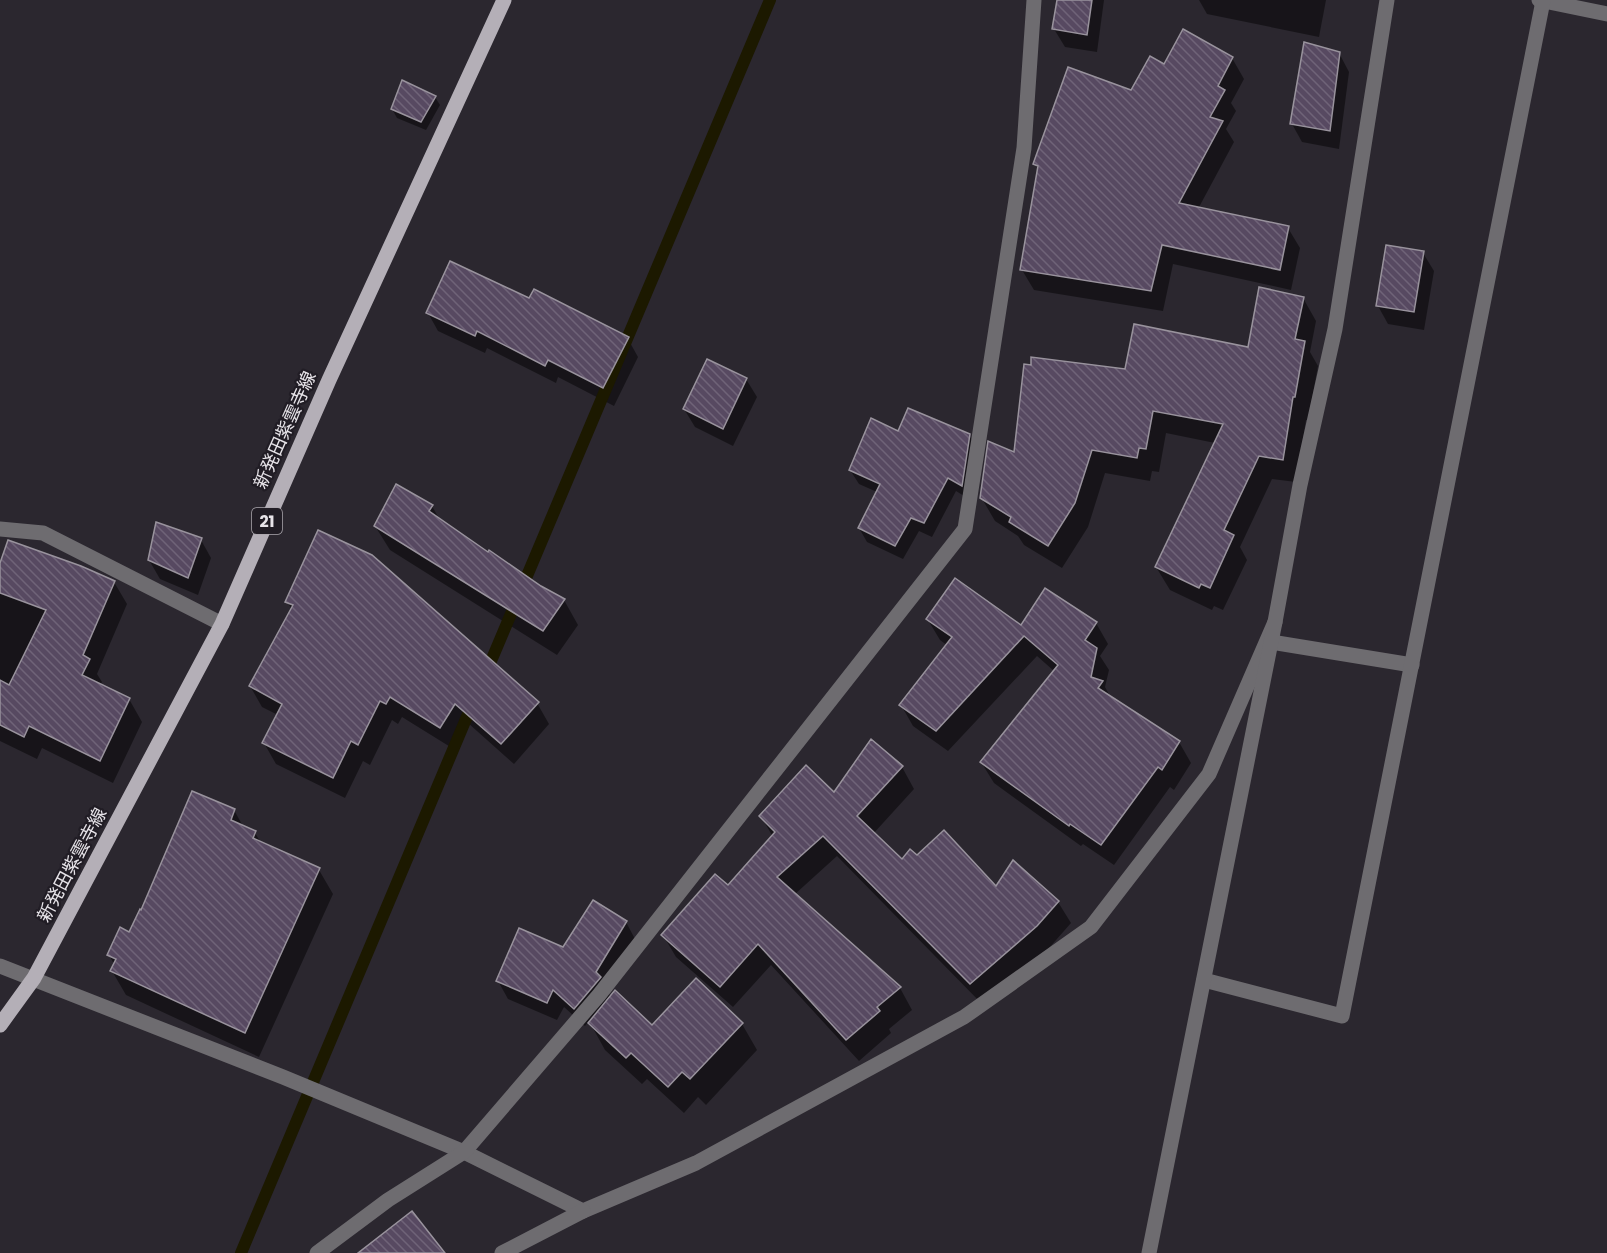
<svg xmlns="http://www.w3.org/2000/svg" width="1607" height="1253" font-family="Poppins,'Noto Sans JP',sans-serif">
  <style>
    .shadow { fill: #0007 }
    .lines { fill: none; stroke-linecap: round; stroke-linejoin: round }
    .stream { stroke: #1c1900; stroke-width: 12 }
    .building { fill: url(#building-back-hatch); stroke: #99939d; stroke-width: 1.5 }
    .minor { stroke: #6e6c70; stroke-width: 15 }
    .major { stroke: #b4afb7; stroke-width: 15 }
    .labels { text-anchor: middle; stroke-width: 4.5; stroke-linejoin: round; paint-order: stroke }
    .shield { fill: #211d25; stroke: #aca8ae; stroke-width: 1.5 }
    .shield-label { font-size: 16px; font-weight: bold; fill: #e7e4e9 }
    .street-label { font-size: 18px; fill: #e7e4e9; stroke: #211d25 }
  </style>
  <defs>
    <pattern id="building-back-hatch" width="6" height="6" patternUnits="userSpaceOnUse" patternTransform="scale(1.5)"><rect width="6" height="6" fill="#574961"/><path d="M-1 5l2 2M0 0l6 6M5-1l2 2" fill="none" stroke="#6f6378"/></pattern>
  </defs>
  <rect width="100%" height="100%" fill="#2b272f"/>
  <g class="shadow">
    <polygon points="1058,0 1104,0 1097,52 1065,47 1054,29"/>
    <polygon points="1199,0 1326,0 1319,37 1207,14"/>
    <polygon points="1339,53 1349,72 1339,149 1302,142 1292,124"/>
    <polygon points="1232,58 1244,79 1231,103 1236,111 1226,129 1234,142 1198,209 1288,228 1300,248 1291,290 1173,264 1163,311 1034,290 1022,270 1039,171 1035,164 1165,66"/>
    <polygon points="435,97 440,105 426,130 397,118 392,109"/>
    <polygon points="1423,253 1434,271 1424,330 1388,324 1378,306"/>
    <polygon points="1303,298 1316,321 1310,352 1318,366 1308,420 1306,420 1296,482 1272,479 1240,547 1247,560 1223,610 1214,606 1212,610 1170,590 1156,567 1215,443 1166,433 1159,472 1152,471 1150,481 1105,473 1088,527 1062,568 1024,545 1018,536 995,521 981,497 1016,454 1126,371 1249,348"/>
    <polygon points="530,300 628,339 638,357 614,406 558,377 556,383 487,348 485,353 438,331 428,313"/>
    <polygon points="746,379 757,397 733,446 695,427 684,409"/>
    <polygon points="899,433 969,435 977,449 969,499 956,491 932,537 919,531 903,559 867,542 859,528 877,492 859,484 850,470"/>
    <polygon points="432,506 441,522 540,587 564,600 578,625 557,655 390,550 375,526"/>
    <polygon points="201,540 211,558 198,595 160,579 149,560"/>
    <polygon points="0,567 114,582 127,604 97,674 102,682 100,685 129,699 142,722 113,783 42,748 37,759 0,741"/>
    <polygon points="287,601 537,703 549,724 514,764 468,723 452,748 402,717 398,724 392,720 370,765 363,761 345,798 276,764 264,743 278,715 262,707 250,686 292,610"/>
    <polygon points="928,620 1021,627 1096,623 1108,644 1100,656 1109,670 1105,687 1111,698 1179,742 1191,763 1174,790 1170,787 1114,865 1083,844 1081,846 994,783 981,762 1054,671 1037,656 948,751 913,726 901,705 948,646 940,640"/>
    <polygon points="872,742 902,767 914,789 873,834 902,862 917,857 996,888 1058,902 1071,923 1049,948 983,1005 837,856 794,895 900,988 912,1010 889,1029 891,1033 859,1061 771,965 733,1007 676,957 663,935 728,887 773,837 761,816 834,794"/>
    <polygon points="234,810 244,828 255,833 261,843 319,870 333,894 259,1057 126,995 112,971 114,964 109,955 130,934"/>
    <polygon points="626,922 636,941 606,989 611,997 652,1027 742,1024 757,1050 706,1105 698,1097 684,1113 647,1079 642,1084 605,1050 589,1021 585,1026 564,1007 557,1020 508,999 498,981 564,949"/>
  </g>
  <g class="lines">
    <g class="stream">
      <polyline points="486,673 770,0"/>
      <polyline points="241,1253 474,700"/>
    </g>
  </g>
  <g class="building">
    <polygon points="1057,0 1092,0 1087,35 1052,29"/>
    <polygon points="1183,29 1233,57 1218,86 1225,90 1210,117 1223,121 1179,203 1289,226 1280,270 1162,245 1151,291 1020,270 1038,166 1033,164 1068,67 1131,90 1150,56 1164,64"/>
    <polygon points="1304,42 1340,52 1330,131 1290,124"/>
    <polygon points="402,80 436,96 421,122 391,109"/>
    <polygon points="1386,245 1424,251 1414,312 1376,306"/>
    <polygon points="450,261 529,298 534,289 629,337 603,388 548,360 545,366 477,331 475,336 426,313"/>
    <polygon points="1259,287 1304,297 1295,339 1305,341 1295,397 1293,397 1283,460 1259,456 1224,530 1234,535 1210,588 1201,584 1199,588 1155,567 1223,424 1153,411 1146,449 1139,448 1137,458 1092,450 1075,503 1048,546 1009,522 1011,517 980,498 988,441 1014,452 1024,364 1031,365 1031,357 1125,369 1134,324 1248,347"/>
    <polygon points="707,359 747,378 723,429 683,409"/>
    <polygon points="908,408 970,434 962,486 948,478 924,523 911,518 895,546 858,528 880,484 849,470 871,418 898,431"/>
    <polygon points="396,484 433,505 429,511 488,552 489,550 541,586 565,599 543,631 374,526"/>
    <polygon points="156,522 202,538 188,578 148,560"/>
    <polygon points="318,530 372,555 539,702 501,744 455,704 440,728 390,697 386,704 380,701 358,745 351,741 333,778 262,743 282,704 249,686 293,605 285,602"/>
    <polygon points="8,540 81,566 115,581 83,655 90,659 82,675 130,698 100,761 29,726 24,737 0,725 0,680 9,685 46,610 0,593 0,563"/>
    <polygon points="955,578 1021,625 1045,588 1097,622 1085,640 1097,648 1091,677 1103,681 1098,688 1180,741 1162,770 1158,767 1101,845 1070,824 1069,826 980,762 1058,665 1024,636 936,731 899,705 952,637 926,619"/>
    <polygon points="871,739 903,766 857,816 902,859 910,849 917,855 944,830 996,886 1013,860 1059,901 1037,926 970,984 823,836 777,877 901,987 877,1007 880,1011 846,1040 758,944 720,987 661,935 715,874 728,885 775,832 759,816 806,765 834,792"/>
    <polygon points="192,791 235,809 231,820 256,831 253,838 320,868 245,1033 110,971 116,959 107,955 120,927 129,932 140,909 141,910"/>
    <polygon points="593,900 627,921 596,972 601,977 574,1009 553,990 547,1003 496,981 519,928 563,947"/>
    <polygon points="696,978 743,1023 690,1079 682,1072 668,1087 631,1053 626,1058 588,1023 615,990 652,1025"/>
    <polygon points="412,1211 445,1253 358,1253"/>
  </g>
  <g class="lines">
    <g class="minor">
      <polyline points="1539,0 1607,14"/>
      <polyline points="0,529 43,533 222,624"/>
      <polyline points="1271,642 1412,665"/>
      <polyline points="0,966 283,1077 464,1152 583,1211 696,1163 964,1017 1091,927 1209,774 1275,622"/>
      <polyline points="1204,980 1342,1016 1543,1"/>
      <polyline points="317,1253 388,1200 464,1152 599,995 965,529 1024,148 1034,0"/>
      <polyline points="502,1253 583,1211"/>
      <polyline points="1149,1253 1275,622 1300,485 1335,329 1387,0"/>
    </g>
    <polyline class="major" points="0,1025 34,978 222,624 329,380 504,0"/>
  </g>
  <g class="labels">
    <rect class="shield" x="252" y="508" width="30" height="26" rx="4.5"/>
    <g class="shield-label">
      <text x="267" y="527">21</text>
    </g>
    <g class="street-label">
      <text transform="translate(285 430) rotate(-66)" y="6">新発田紫雲寺線</text>
      <text transform="translate(72 865) rotate(-62)" y="6">新発田紫雲寺線</text>
    </g>
  </g>
</svg>
